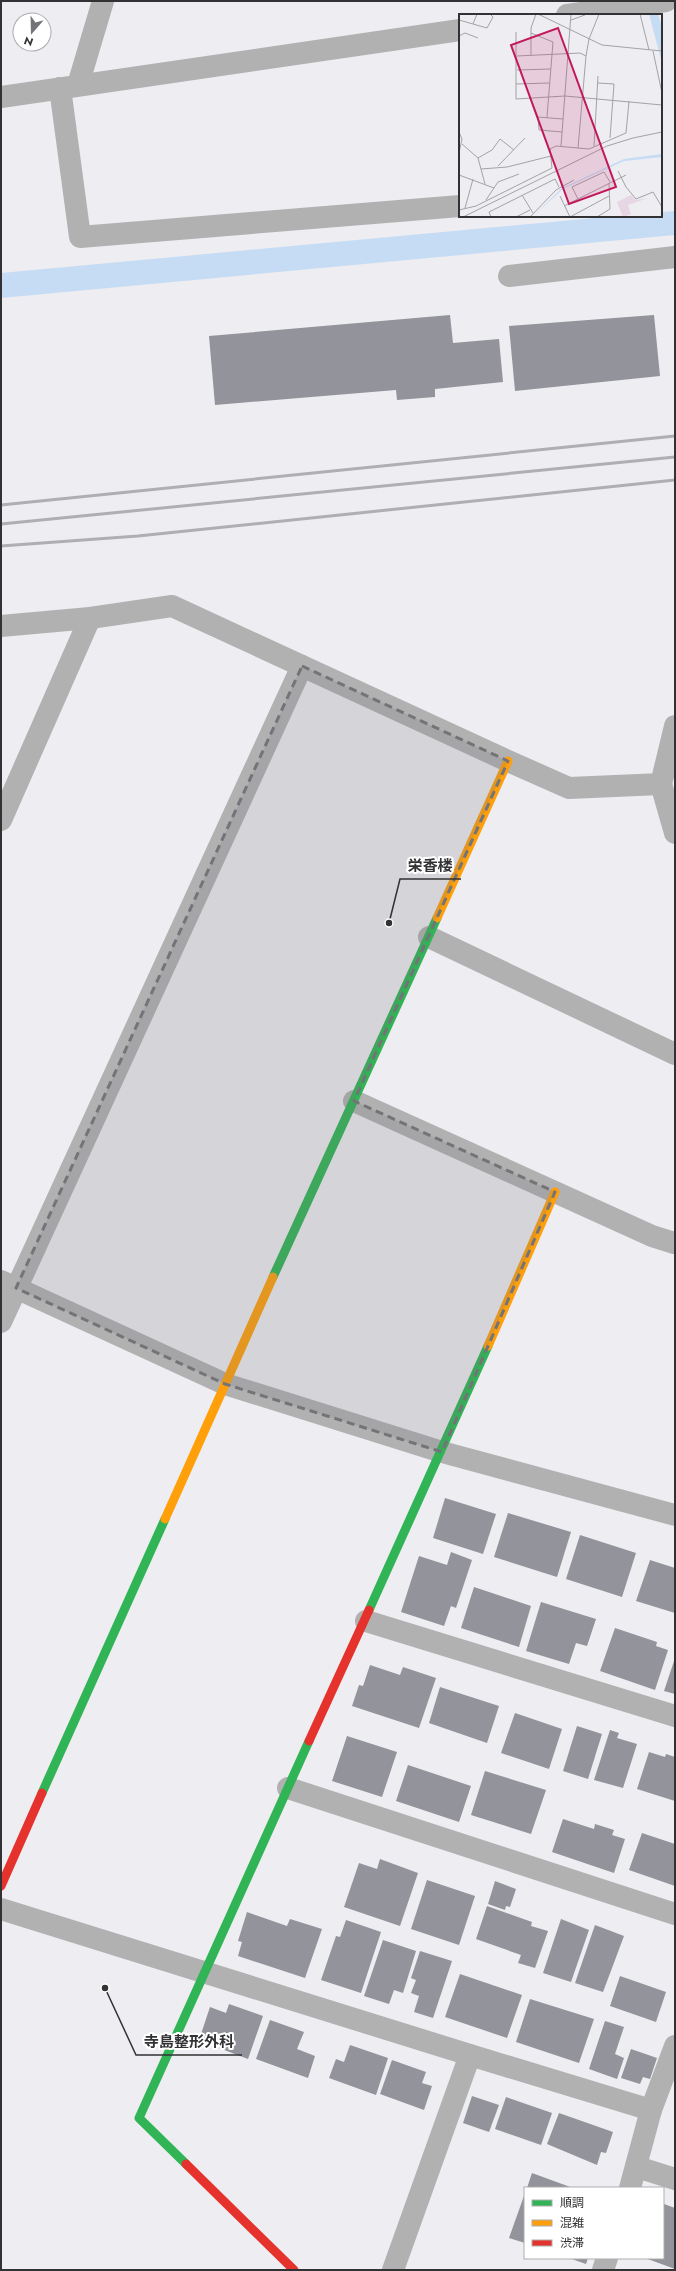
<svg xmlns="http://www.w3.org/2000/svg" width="676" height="2271" font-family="Jost,'Noto Sans JP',sans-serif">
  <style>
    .water { fill: #c6dcf5 }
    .building { fill: #92939b }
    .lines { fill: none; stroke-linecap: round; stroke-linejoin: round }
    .lane { stroke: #b2b1b2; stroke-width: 22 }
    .street { stroke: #b2b1b2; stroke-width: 22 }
    .fast { stroke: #30b455; stroke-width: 9 }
    .slow { stroke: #ff9f0a; stroke-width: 9 }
    .jam { stroke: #e5322d; stroke-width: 9 }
    .rail { stroke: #afaeb0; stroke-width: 3 }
    .marked { fill: #747377; fill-opacity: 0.2; stroke: #747377; stroke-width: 3; stroke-dasharray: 8 5; stroke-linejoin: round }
    .inset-road { fill: none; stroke: #a3a2a6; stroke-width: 1 }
    .view { fill: #c2185b; fill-opacity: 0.15; stroke: #c2185b; stroke-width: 2 }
    .inset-edge { fill: none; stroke: #323235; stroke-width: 2 }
    .leader { fill: none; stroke: #323235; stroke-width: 1.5 }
    .callout-dot { fill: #323235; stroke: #fff; stroke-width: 1.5 }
    .callout-label { font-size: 15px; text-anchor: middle; font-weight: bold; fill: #323235; stroke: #fff; stroke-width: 4; stroke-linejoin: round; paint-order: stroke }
  </style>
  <rect width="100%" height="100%" fill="#eeedf1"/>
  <polygon class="water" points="675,211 675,235 1,298 1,273 616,216 661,216 661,212"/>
  <g class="building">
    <polygon points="450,315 453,343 499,339 503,382 435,389 435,397 397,400 396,390 215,405 209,336"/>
    <polygon points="654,315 660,376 515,391 509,326"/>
    <polygon points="445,1498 496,1514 483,1554 433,1538"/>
    <polygon points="508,1513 571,1532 557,1577 494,1557"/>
    <polygon points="580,1535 636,1553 622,1597 566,1579"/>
    <polygon points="451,1552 472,1560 456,1608 451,1606 444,1626 401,1612 419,1556 447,1565"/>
    <polygon points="650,1560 675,1568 675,1613 636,1601"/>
    <polygon points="474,1587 531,1606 519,1647 461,1628"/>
    <polygon points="541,1602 596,1619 587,1646 576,1643 569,1664 526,1651"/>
    <polygon points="615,1628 657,1642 656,1646 668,1650 655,1690 600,1671"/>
    <polygon points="675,1658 675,1694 664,1691"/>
    <polygon points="370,1665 400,1675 403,1667 436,1678 419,1728 352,1706 359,1685 363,1686"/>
    <polygon points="440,1687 499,1706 487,1743 429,1723"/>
    <polygon points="515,1713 562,1729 549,1769 501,1753"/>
    <polygon points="577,1726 602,1734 588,1779 563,1771"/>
    <polygon points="610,1730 619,1733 617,1738 637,1744 623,1788 594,1780"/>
    <polygon points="347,1736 397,1752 382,1797 332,1781"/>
    <polygon points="649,1752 665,1757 666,1754 675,1757 675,1801 637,1789"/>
    <polygon points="408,1765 471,1786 459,1822 396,1801"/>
    <polygon points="485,1771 546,1790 531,1834 471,1815"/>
    <polygon points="563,1819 594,1829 595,1824 614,1830 612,1835 625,1839 614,1873 552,1852"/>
    <polygon points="642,1833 675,1844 675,1886 629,1870"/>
    <polygon points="380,1859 418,1873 400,1926 344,1907 359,1863 377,1869"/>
    <polygon points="427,1880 475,1896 459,1945 411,1929"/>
    <polygon points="495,1881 516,1889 510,1907 506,1906 505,1910 488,1904"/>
    <polygon points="487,1906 532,1922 531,1926 548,1931 535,1968 518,1963 521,1955 476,1939"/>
    <polygon points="247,1912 287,1926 290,1919 322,1929 305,1978 238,1956 242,1942 238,1941"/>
    <polygon points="561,1919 589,1930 571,1982 543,1973"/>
    <polygon points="346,1920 381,1932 361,1993 321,1980 336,1936 340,1937"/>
    <polygon points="595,1925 624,1936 603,1992 575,1983"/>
    <polygon points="383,1940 416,1951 403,1993 394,1990 389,2004 364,1996"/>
    <polygon points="420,1951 452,1961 433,2018 414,2012 419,1996 411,1993 416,1980 411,1978"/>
    <polygon points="460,1974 522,1995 507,2038 445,2017"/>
    <polygon points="620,1976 666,1992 656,2022 610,2006"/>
    <polygon points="530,1999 594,2019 579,2063 516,2042"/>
    <polygon points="229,2004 263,2016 248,2059 219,2048 220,2045 200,2037 210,2007 226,2013"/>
    <polygon points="270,2020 304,2032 297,2049 315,2056 308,2078 256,2059"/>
    <polygon points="605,2021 624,2027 615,2054 624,2058 617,2079 589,2069"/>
    <polygon points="350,2045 388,2058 376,2095 329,2078 336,2059 344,2062"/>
    <polygon points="631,2049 657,2058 650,2079 643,2077 640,2084 621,2078"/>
    <polygon points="392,2060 426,2072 422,2083 432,2086 424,2110 380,2094"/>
    <polygon points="472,2096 499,2105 489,2132 463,2123"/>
    <polygon points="506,2097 552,2113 541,2145 495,2129"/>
    <polygon points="559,2113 613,2132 606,2153 601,2152 597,2165 547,2144"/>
    <polygon points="532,2173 573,2188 527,2188"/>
    <polygon points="525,2193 525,2243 509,2238"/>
    <polygon points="664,2204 675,2208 675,2269 645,2258 663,2258"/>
    <polygon points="569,2258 588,2258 586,2264"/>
  </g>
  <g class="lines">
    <g class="lane">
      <polyline points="661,784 675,833"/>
      <polyline points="637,2167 675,2179"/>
    </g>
    <g class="street">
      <polyline points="567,15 666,1"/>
      <polyline points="78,85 103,1"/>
      <polyline points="60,88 80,237 460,206"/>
      <polyline points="1,97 460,30"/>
      <polyline points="509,276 675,257"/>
      <polyline points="1,626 90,618 172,606 508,761 569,788 661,784 675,726"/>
      <polyline points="1,820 90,618"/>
      <polyline points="429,937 675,1054"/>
      <polyline points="354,1101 652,1236 674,1243"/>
      <polyline points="1,1281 225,1384 442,1452 675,1515"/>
      <polyline points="1,1322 302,666"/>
      <polyline points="366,1621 675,1716"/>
      <polyline points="288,1788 675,1914"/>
      <polyline points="1,1909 470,2055 651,2110"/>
      <polyline points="630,2188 651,2110 675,2046"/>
      <polyline points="393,2270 470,2055"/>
      <polyline points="603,2270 607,2258"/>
    </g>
    <g class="fast">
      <polyline points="273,1277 437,918"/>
      <polyline points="369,1610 488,1346"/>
      <polyline points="42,1793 165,1519"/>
      <polyline points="186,2164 139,2118 309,1741"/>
    </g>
    <g class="slow">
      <polyline points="437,918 508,761"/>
      <polyline points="488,1346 555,1192"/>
      <polyline points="165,1519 273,1277"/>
    </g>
    <g class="jam">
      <polyline points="309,1741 369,1610"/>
      <polyline points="1,1886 42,1793"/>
      <polyline points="186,2164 294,2270"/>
    </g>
    <g class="rail">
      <polyline points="1,505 675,436"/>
      <polyline points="1,524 675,457"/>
      <polyline points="1,546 138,536 675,480"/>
    </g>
  </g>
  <path class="marked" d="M302 666 508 761 354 1101 555 1192 442 1452 225 1384 16 1288Z"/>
  <g transform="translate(459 14)">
    <rect width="203" height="203" fill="#eeedf1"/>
    <path d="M172 181 177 186 189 184 169 191 172 200 164 203 158 188Z" fill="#e7d7e4"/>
    <path d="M190 0H199L203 13V49ZM203 140V143L165 147 104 175 73 203 103 174 165 145Z" fill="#c6dcf5"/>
    <path class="inset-road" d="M18 0 14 10 28 14 34 3 32 1M79 0 143 31 203 37M126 0H139M181 0 190 36M0 6 14 10M112 6 126 1M57 18V85L106 82 203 91M72 19 94 28 88 103M0 22 6 19 19 24M194 37 203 79M72 41V14L77 0M58 42 121 39 127 42 130 25 140 0M58 56 92 55M139 69 155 70 151 124M57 70 90 69M71 84 79 103 80 116 103 118M79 103 104 105M0 118 3 125 0 139M3 130 19 144 26 170M102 132 112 0M135 132 139 62M119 134 127 42M19 144 33 136 41 125 55 136M39 152 66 124M22 155 48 153 92 142M159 157 167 173 177 185 194 178 203 193M0 161 35 174M63 181 74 199M101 182 111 203M119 185 113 173 145 158 151 168M27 186 39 168 60 160M105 192 167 161M6 194 14 165M0 196 17 192 93 154 91 135 97 132 130 135 167 119 170 87M4 203 148 132 174 124 203 118M32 203 30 198 96 165 100 173M57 203 71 196M71 203 97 176 115 166M111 203 150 182M138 203 151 195 150 169"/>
    <path class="view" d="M99 14 157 173 110 190 52 31Z"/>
    <rect width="203" height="203" class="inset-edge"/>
  </g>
  <path class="leader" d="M389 923L400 879H461M105 1988L136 2055H242"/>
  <g class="callout-dot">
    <circle cx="389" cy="923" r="4"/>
    <circle cx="105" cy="1988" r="4"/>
  </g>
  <g class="callout-label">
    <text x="430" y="871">栄香楼</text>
    <text x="189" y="2047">寺島整形外科</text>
  </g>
  <rect width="676" height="2271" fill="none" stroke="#323235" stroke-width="4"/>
  <rect x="524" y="2187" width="140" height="72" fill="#ffffff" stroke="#adadae"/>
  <rect x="532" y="2200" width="20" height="6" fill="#30b455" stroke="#adadae"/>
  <text x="560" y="2207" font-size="12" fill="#323235">順調</text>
  <rect x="532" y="2220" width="20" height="6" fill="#ff9f0a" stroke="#adadae"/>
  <text x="560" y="2227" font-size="12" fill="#323235">混雑</text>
  <rect x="532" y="2240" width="20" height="6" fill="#e5322d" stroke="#adadae"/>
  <text x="560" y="2247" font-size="12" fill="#323235">渋滞</text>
  <g transform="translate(32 32) rotate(200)"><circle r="19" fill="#ffffff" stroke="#adadae"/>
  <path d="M0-3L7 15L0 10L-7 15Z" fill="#747377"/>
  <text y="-6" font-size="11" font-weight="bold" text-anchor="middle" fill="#323235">N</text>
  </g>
</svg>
